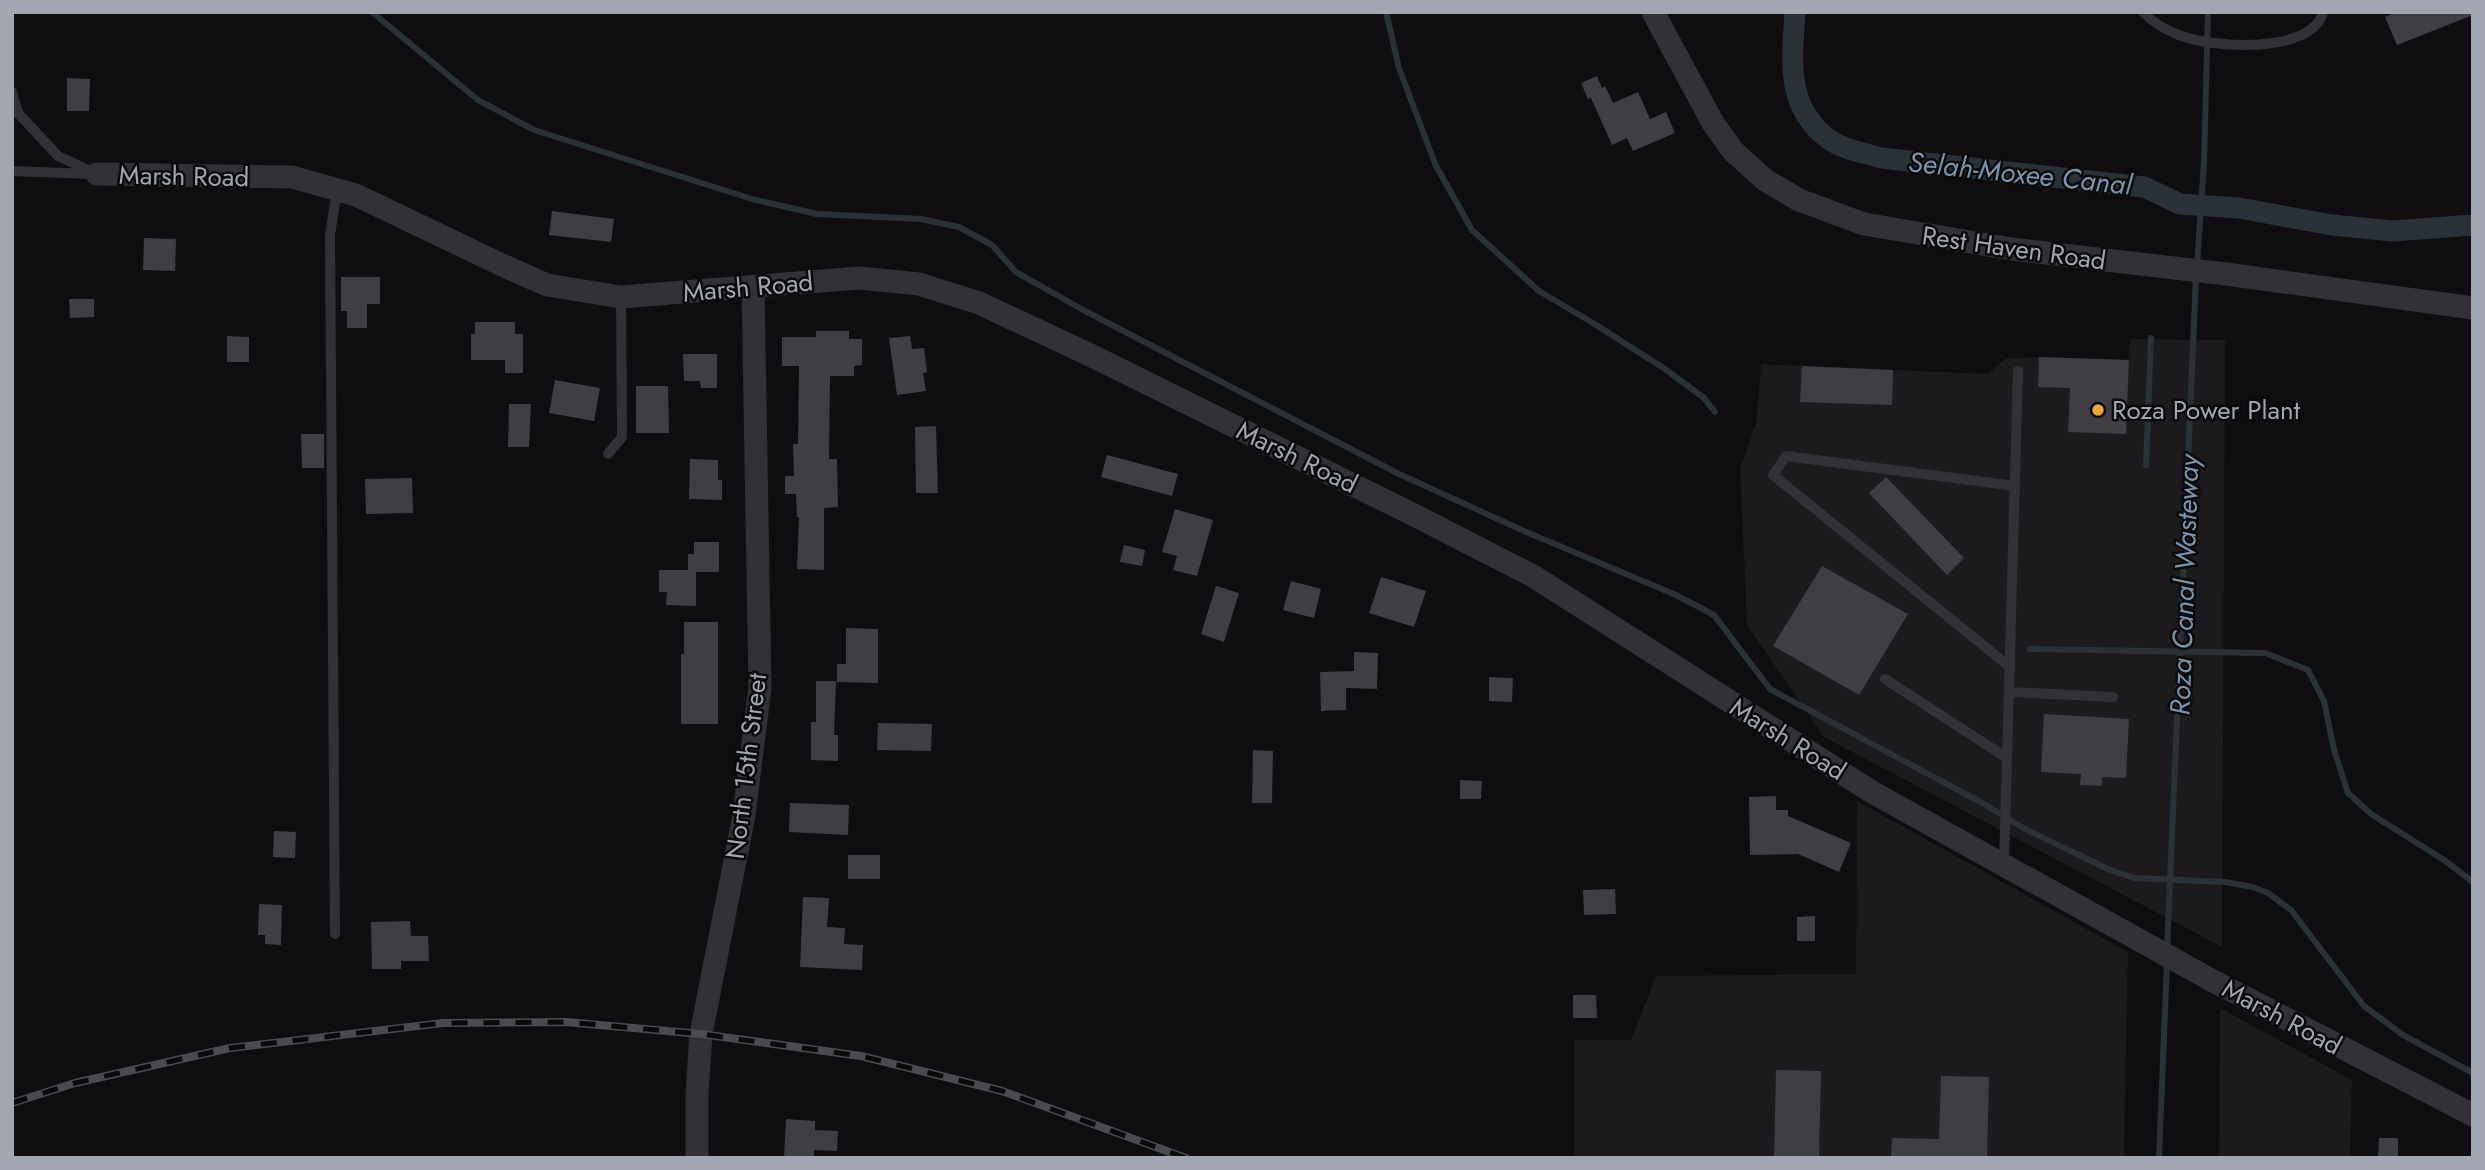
<svg xmlns="http://www.w3.org/2000/svg" width="2485" height="1170" font-family="Jost,sans-serif">
  <style>
    .built { fill: #1c1c1e }
    .lines { fill: none; stroke-linecap: round; stroke-linejoin: round }
    .stream { stroke: #2a3238; stroke-width: 6 }
    .canal { stroke: #2a3238; stroke-width: 21 }
    .building { fill: #3e3f44 }
    .service { stroke: #313136; stroke-width: 10 }
    .minor { stroke: #313136; stroke-width: 23 }
    .rail-casing { stroke: #4a4b50; stroke-width: 8 }
    .rail { stroke: #0b0b0c; stroke-width: 5; stroke-dasharray: 16; stroke-linecap: butt }
    .poi-dot { fill: #e9aa2f; stroke: #0b0b0c; stroke-width: 2.5 }
    .labels { text-anchor: middle; stroke-width: 5; stroke-linejoin: round; paint-order: stroke }
    .street-label { font-size: 26px; fill: #a1a6b1; stroke: #0b0b0c }
    .poi-label { font-size: 26px; fill: #a1a6b1; stroke: #0b0b0c; text-anchor: start }
    .water-label { font-size: 28px; font-style: italic; fill: #7994ac; stroke: #0b0b0c }
  </style>
  <rect width="100%" height="100%" fill="#0f0f11"/>
  <g class="built">
    <polygon points="2130,339 2225,340 2222,947 1824,737 1747,625 1740,468 1756,424 1761,364 1988,374 2005,359 2039,357 2128,360"/>
    <polygon points="1857,801 2128,952 2124,1158 1574,1158 1574,1040 1631,1040 1656,976 1856,974"/>
    <polygon points="2220,1008 2352,1080 2350,1158 2219,1158"/>
  </g>
  <g class="lines">
    <g class="stream">
      <polyline points="372,12 478,100 534,130 752,199 817,214 921,219 959,227 992,245 1016,272 1085,311 1399,474 1524,531 1676,595 1714,615 1770,689 1984,804 2025,829 2110,870 2134,878 2225,882 2253,887 2268,893 2291,910 2364,1006 2403,1035 2473,1073"/>
      <polyline points="1386,12 1399,68 1436,166 1472,230 1539,291 1593,323 1665,369 1704,398 1715,412"/>
      <polyline points="2197,265 2204,163 2208,12"/>
      <polyline points="2146,465 2151,338"/>
      <polyline points="2030,649 2265,653 2308,670 2324,701 2334,750 2348,793 2371,814 2444,860 2473,882"/>
      <polyline points="2167,951 2196,276"/>
      <polyline points="2159,1158 2167,962"/>
    </g>
    <path class="canal" d="M1795 12C1792 61 1785 108 1830 140 1844 150 1865 153 1881 158L2144 187 2180 204 2239 208 2332 225 2393 231 2473 225"/>
  </g>
  <g class="building">
    <polygon points="2397,12 2473,12 2473,15 2397,45 2385,17"/>
    <polygon points="1597,76 1602,88 1605,86 1613,103 1638,92 1650,119 1666,112 1675,133 1633,151 1627,138 1612,145 1591,98 1588,99 1581,83"/>
    <polygon points="67,78 90,79 89,111 67,111"/>
    <polygon points="552,211 614,219 611,242 549,235"/>
    <polygon points="144,238 176,239 175,271 143,270"/>
    <polygon points="341,277 380,277 380,304 367,304 367,328 347,328 347,311 341,311"/>
    <polygon points="69,299 94,299 94,317 70,318"/>
    <polygon points="475,322 515,322 515,334 523,334 523,373 505,373 505,360 471,360 471,334 475,334"/>
    <polygon points="816,331 849,331 849,339 862,339 862,365 854,366 854,376 830,376 829,459 837,459 838,507 824,508 824,570 797,569 799,517 797,517 796,494 785,494 785,476 794,476 793,444 798,444 799,366 782,366 782,337 816,337"/>
    <polygon points="227,336 249,337 249,362 227,362"/>
    <polygon points="910,336 912,349 924,348 927,372 923,373 926,391 897,395 889,338"/>
    <polygon points="683,354 717,354 717,388 701,388 700,381 684,381"/>
    <polygon points="2039,357 2129,360 2126,434 2068,432 2070,388 2038,387"/>
    <polygon points="1802,366 1893,370 1892,405 1800,402"/>
    <polygon points="555,380 600,388 594,421 549,413"/>
    <polygon points="636,386 668,386 669,433 636,433"/>
    <polygon points="509,404 531,404 529,447 508,447"/>
    <polygon points="936,426 938,493 916,493 915,427"/>
    <polygon points="301,434 324,434 324,468 302,468"/>
    <polygon points="1107,455 1178,474 1172,496 1101,477"/>
    <polygon points="690,459 718,460 718,480 722,480 722,500 689,499"/>
    <polygon points="1886,477 1964,558 1947,575 1869,493"/>
    <polygon points="412,478 413,513 366,514 365,479"/>
    <polygon points="1175,509 1213,520 1197,576 1173,570 1177,556 1162,552"/>
    <polygon points="694,542 719,542 719,572 696,572 696,606 666,605 667,592 659,592 659,570 688,570 688,554 694,554"/>
    <polygon points="1124,545 1145,550 1142,566 1120,562"/>
    <polygon points="1822,566 1908,614 1859,695 1773,646"/>
    <polygon points="1381,577 1426,591 1414,627 1369,613"/>
    <polygon points="1291,581 1321,589 1314,618 1283,610"/>
    <polygon points="1216,586 1239,593 1224,642 1201,634"/>
    <polygon points="684,622 718,622 718,724 681,724 681,654 684,654"/>
    <polygon points="846,628 878,629 878,683 837,682 837,664 846,664"/>
    <polygon points="1354,652 1378,653 1377,689 1346,688 1346,710 1321,711 1320,672 1354,671"/>
    <polygon points="1489,677 1513,678 1512,702 1489,701"/>
    <polygon points="816,681 836,681 834,735 838,735 838,761 811,760 811,722 816,722"/>
    <polygon points="2044,714 2129,719 2126,778 2102,777 2102,786 2080,785 2081,774 2041,772"/>
    <polygon points="878,723 932,724 931,751 877,750"/>
    <polygon points="1253,750 1273,751 1272,803 1252,803"/>
    <polygon points="1460,780 1482,781 1481,799 1460,799"/>
    <polygon points="1776,796 1776,810 1788,810 1788,816 1851,843 1839,872 1798,854 1750,855 1749,797"/>
    <polygon points="790,803 849,805 848,835 789,832"/>
    <polygon points="274,831 296,832 295,858 273,857"/>
    <rect x="848" y="855" width="32" height="24"/>
    <polygon points="1615,889 1616,914 1584,915 1583,890"/>
    <polygon points="803,897 829,898 827,927 845,928 844,944 863,945 862,970 800,967"/>
    <polygon points="259,904 282,905 281,945 265,944 265,935 258,935"/>
    <polygon points="1815,916 1815,941 1797,941 1797,917"/>
    <polygon points="410,921 411,936 428,936 429,961 401,961 401,969 372,969 371,922"/>
    <polygon points="1573,995 1596,995 1597,1018 1573,1018"/>
    <polygon points="1776,1070 1821,1071 1819,1158 1774,1158"/>
    <polygon points="1941,1076 1989,1077 1987,1158 1891,1158 1892,1138 1939,1139"/>
    <polygon points="786,1119 815,1121 815,1130 838,1131 837,1151 814,1150 814,1158 784,1158"/>
    <polygon points="2379,1138 2398,1138 2398,1158 2378,1158"/>
  </g>
  <g class="lines">
    <g class="service">
      <path d="M2143 12C2153 23 2166 30 2179 35 2211 48 2312 55 2323 12"/>
      <polyline points="12,92 18,113 58,156 97,174"/>
      <polyline points="12,171 90,174"/>
      <polyline points="608,454 622,437 621,297"/>
      <polyline points="2010,667 1773,475 1786,456 2015,486"/>
      <polyline points="1885,679 2007,758"/>
      <polyline points="2009,692 2113,697"/>
      <polyline points="2004,865 2018,371"/>
      <polyline points="335,934 330,235 337,190"/>
    </g>
    <g class="minor">
      <polyline points="1653,12 1713,123 1733,151 1765,180 1799,200 1864,224 2012,249 2226,274 2473,308"/>
      <polyline points="97,174 292,177 356,195 502,265 547,285 621,297 859,278 919,284 979,303 1086,353 1414,515 1533,576 1872,792 2213,981 2473,1115"/>
      <polyline points="697,1158 697,1093 701,1034 744,815 760,688 753,288"/>
    </g>
    <g class="rail-casing">
      <polyline id="rail" points="12,1103 75,1083 230,1048 443,1023 566,1022 701,1034 861,1056 1002,1091 1186,1158"/>
    </g>
    <use href="#rail" class="rail"/>
  </g>
  <circle class="poi-dot" cx="2098" cy="410" r="7"/>
  <g class="labels">
    <g class="street-label">
      <text transform="translate(184 176) rotate(1)" y="9">Marsh Road</text>
      <text transform="translate(2014 248) rotate(8)" y="9">Rest Haven Road</text>
      <text transform="translate(748 287) rotate(-5)" y="9">Marsh Road</text>
      <text transform="translate(1297 457) rotate(26)" y="9">Marsh Road</text>
      <text transform="translate(1788 739) rotate(32)" y="9">Marsh Road</text>
      <text transform="translate(746 766) rotate(-83)" y="9">North 15th Street</text>
      <text transform="translate(2282 1017) rotate(28)" y="9">Marsh Road</text>
    </g>
    <g class="poi-label">
      <text x="2112" y="419">Roza Power Plant</text>
    </g>
    <g class="water-label">
      <text transform="translate(2020 173) rotate(6)" y="10">Selah-Moxee Canal</text>
      <text transform="translate(2184 585) rotate(-88)" y="10">Roza Canal Wasteway</text>
    </g>
  </g>
  <rect width="2485" height="1170" fill="none" stroke="#a1a6b1" stroke-width="28"/>
</svg>
